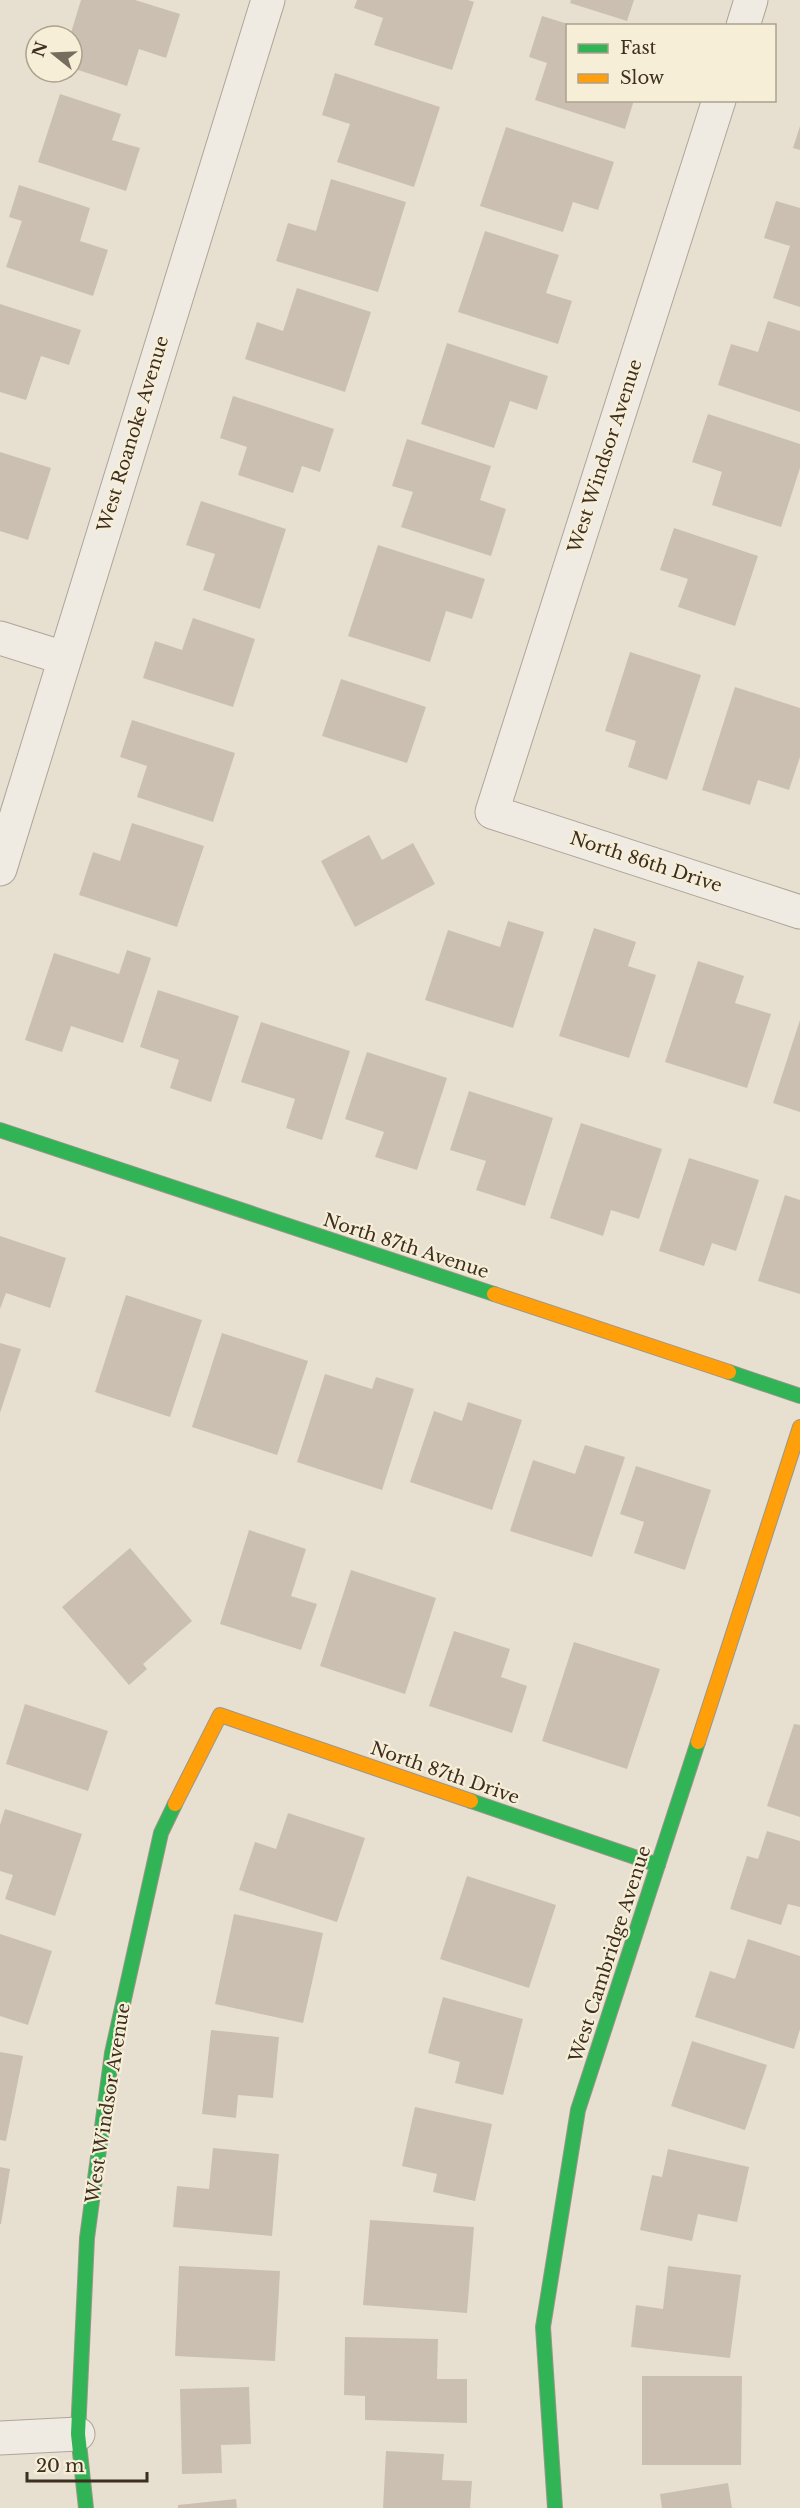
<svg xmlns="http://www.w3.org/2000/svg" width="800" height="2508" font-family="'Libre Baskerville',serif">
  <style>
    .building { fill: #cbbfb2 }
    .lines { fill: none; stroke-linecap: round; stroke-linejoin: round }
    .street-casing { stroke: #ada599; stroke-width: 35 }
    .fast-casing { stroke: #9c958a; stroke-width: 16 }
    .slow-casing { stroke: #9c958a; stroke-width: 16 }
    .street { stroke: #efebe3; stroke-width: 33 }
    .fast { stroke: #30b455; stroke-width: 14 }
    .slow { stroke: #ff9f0a; stroke-width: 14 }
    .labels { text-anchor: middle; stroke-width: 4.5; stroke-linejoin: round; paint-order: stroke }
    .street-label { font-size: 18px; fill: #3d2e20; stroke: #f7eed8 }
  </style>
  <rect width="100%" height="100%" fill="#e7e0d1"/>
  <g class="building">
    <polygon points="81,0 135,0 180,14 166,58 139,49 127,86 72,68 72,36 70,36"/>
    <polygon points="357,0 468,0 474,2 452,70 374,45 383,18 354,8"/>
    <polygon points="571,0 634,0 627,21 570,3"/>
    <polygon points="542,16 568,24 568,100 634,100 625,129 535,100 547,63 529,57"/>
    <polygon points="335,73 440,107 414,187 337,162 350,124 322,115"/>
    <polygon points="60,94 121,114 112,140 140,148 126,191 38,162"/>
    <polygon points="800,126 800,150 793,148"/>
    <polygon points="506,127 614,162 598,210 573,202 563,232 480,206"/>
    <polygon points="331,179 406,202 378,292 276,261 288,223 316,231"/>
    <polygon points="19,185 90,208 80,241 108,250 93,296 6,267 22,221 9,217"/>
    <polygon points="776,201 800,208 800,307 773,298 790,246 764,238"/>
    <polygon points="485,231 559,255 546,293 572,301 558,344 458,312"/>
    <polygon points="297,288 371,312 345,392 245,359 257,322 283,331"/>
    <polygon points="0,304 81,330 69,365 41,356 26,400 0,392"/>
    <polygon points="768,321 800,331 800,412 718,385 731,344 758,352"/>
    <polygon points="447,343 548,376 537,410 510,401 494,448 421,424"/>
    <polygon points="233,396 334,429 320,472 302,466 293,493 238,475 247,447 220,438"/>
    <polygon points="708,414 800,444 800,468 781,527 712,505 722,472 692,462"/>
    <polygon points="407,439 491,466 480,500 506,509 491,556 401,527 413,492 392,486"/>
    <polygon points="0,452 51,468 28,540 0,531"/>
    <polygon points="201,501 286,529 260,609 203,590 215,554 186,545"/>
    <polygon points="674,528 758,556 735,626 678,607 688,579 660,570"/>
    <polygon points="378,545 485,579 472,619 446,611 430,662 348,636"/>
    <polygon points="193,618 255,639 233,707 143,678 155,641 182,650"/>
    <polygon points="630,652 701,675 667,780 628,767 636,741 605,731"/>
    <polygon points="341,679 426,707 407,763 322,736"/>
    <polygon points="735,687 800,708 800,757 789,790 758,780 750,805 702,790"/>
    <polygon points="132,720 235,753 213,822 137,797 147,766 120,757"/>
    <polygon points="132,823 204,846 177,927 79,895 93,852 120,861"/>
    <polygon points="369,835 382,860 413,843 435,884 355,927 321,861"/>
    <polygon points="508,921 544,932 513,1028 425,1000 448,930 500,947"/>
    <polygon points="594,928 636,942 628,966 656,975 629,1058 559,1036"/>
    <polygon points="127,950 151,958 123,1043 71,1026 62,1052 25,1040 54,953 119,974"/>
    <polygon points="698,961 744,976 735,1003 771,1014 747,1088 665,1062"/>
    <polygon points="158,990 239,1016 211,1102 170,1088 179,1060 140,1047"/>
    <polygon points="800,1020 800,1112 773,1103"/>
    <polygon points="261,1022 350,1051 322,1140 286,1128 295,1099 241,1082"/>
    <polygon points="367,1052 447,1078 417,1170 375,1157 384,1132 345,1119"/>
    <polygon points="469,1091 553,1118 525,1206 476,1190 486,1161 450,1150"/>
    <polygon points="581,1123 662,1149 639,1219 611,1210 603,1236 550,1218"/>
    <polygon points="689,1158 759,1180 736,1251 712,1243 704,1266 659,1251"/>
    <polygon points="785,1195 800,1200 800,1294 758,1281"/>
    <polygon points="0,1236 66,1258 50,1308 6,1293 0,1309"/>
    <polygon points="126,1295 202,1320 170,1417 95,1392"/>
    <polygon points="222,1333 308,1361 277,1455 192,1427"/>
    <polygon points="0,1343 21,1349 0,1413"/>
    <polygon points="325,1374 372,1389 376,1377 414,1389 382,1490 297,1462"/>
    <polygon points="468,1402 522,1420 492,1510 410,1482 434,1411 462,1421"/>
    <polygon points="585,1445 625,1457 592,1557 510,1531 533,1460 575,1474"/>
    <polygon points="636,1466 711,1490 685,1570 634,1553 644,1522 620,1514"/>
    <polygon points="249,1530 306,1549 291,1596 317,1604 301,1650 220,1624"/>
    <polygon points="130,1548 192,1621 143,1664 147,1669 129,1685 62,1607"/>
    <polygon points="351,1570 436,1598 405,1694 320,1666"/>
    <polygon points="454,1631 510,1649 501,1677 527,1686 512,1733 429,1706"/>
    <polygon points="574,1642 660,1669 627,1769 542,1741"/>
    <polygon points="25,1704 108,1731 88,1791 6,1764"/>
    <polygon points="794,1724 800,1725 800,1817 767,1806"/>
    <polygon points="5,1809 82,1834 55,1916 5,1899 13,1875 0,1871 0,1825"/>
    <polygon points="288,1813 365,1838 337,1922 239,1890 255,1842 276,1849"/>
    <polygon points="767,1831 800,1841 800,1907 788,1904 781,1925 730,1909 747,1856 758,1859"/>
    <polygon points="467,1876 556,1905 529,1988 440,1959"/>
    <polygon points="234,1914 323,1933 303,2023 215,2004"/>
    <polygon points="0,1934 52,1951 28,2025 0,2016"/>
    <polygon points="748,1939 800,1956 800,2029 794,2049 695,2017 710,1971 735,1979"/>
    <polygon points="443,1997 523,2019 503,2095 455,2083 460,2062 428,2053"/>
    <polygon points="211,2030 279,2037 273,2098 238,2095 236,2118 202,2114"/>
    <polygon points="692,2041 767,2065 745,2130 671,2106"/>
    <polygon points="0,2052 23,2056 6,2141 0,2140"/>
    <polygon points="415,2107 492,2124 475,2201 433,2192 437,2174 402,2166"/>
    <polygon points="213,2148 279,2154 272,2236 173,2227 177,2186 209,2189"/>
    <polygon points="668,2149 749,2167 737,2222 698,2214 692,2241 640,2230 652,2175 662,2177"/>
    <polygon points="0,2167 10,2169 1,2224 0,2224"/>
    <polygon points="370,2220 474,2227 467,2313 363,2305"/>
    <polygon points="179,2266 280,2271 275,2361 175,2356"/>
    <polygon points="668,2266 741,2275 730,2358 631,2347 636,2305 663,2309"/>
    <polygon points="345,2337 438,2339 437,2379 467,2379 467,2423 365,2420 365,2396 344,2395"/>
    <polygon points="642,2376 742,2376 741,2465 642,2465"/>
    <polygon points="249,2387 251,2444 221,2445 222,2473 182,2474 180,2389"/>
    <polygon points="386,2451 444,2454 442,2480 472,2481 470,2508 383,2508"/>
    <polygon points="728,2483 732,2508 662,2508 660,2494"/>
    <polygon points="236,2499 237,2508 178,2508 178,2505"/>
  </g>
  <g class="lines">
    <g class="street-casing">
      <g id="street">
        <polyline points="743,26 751,0"/>
        <polyline points="719,100 492,812 800,912"/>
        <polyline points="0,638 64,658"/>
        <polyline points="0,869 268,0"/>
        <polyline points="0,2438 78,2434"/>
      </g>
    </g>
    <g class="fast-casing">
      <g id="fast">
        <polyline points="0,1130 494,1294"/>
        <polyline points="729,1372 800,1396"/>
        <polyline points="471,1801 658,1865"/>
        <polyline points="86,2508 78,2434 87,2238 112,2053 161,1833 175,1804"/>
        <polyline points="555,2508 543,2327 578,2110 698,1742"/>
      </g>
    </g>
    <g class="slow-casing">
      <g id="slow">
        <polyline points="494,1294 729,1372"/>
        <polyline points="698,1742 800,1427"/>
        <polyline points="175,1804 220,1715 471,1801"/>
      </g>
    </g>
    <use href="#street" class="street"/>
    <use href="#fast" class="fast"/>
    <use href="#slow" class="slow"/>
  </g>
  <g class="labels">
    <g class="street-label">
      <text transform="translate(133 434) rotate(-73)" y="6">West Roanoke Avenue</text>
      <text transform="translate(605 456) rotate(-72)" y="6">West Windsor Avenue</text>
      <text transform="translate(646 862) rotate(18)" y="6">North 86th Drive</text>
      <text transform="translate(406 1246) rotate(18)" y="6">North 87th Avenue</text>
      <text transform="translate(445 1773) rotate(19)" y="6">North 87th Drive</text>
      <text transform="translate(610 1954) rotate(-72)" y="6">West Cambridge Avenue</text>
      <text transform="translate(108 2103) rotate(-81)" y="6">West Windsor Avenue</text>
    </g>
  </g>
  <rect x="566" y="24" width="210" height="78" fill="#f7eed8" stroke="#ada18e" stroke-width="1.5"/>
  <rect x="578" y="44" width="30" height="9" fill="#30b455" stroke="#ada18e" stroke-width="1.5"/>
  <text x="620" y="54" font-size="18" fill="#3d2e20">Fast</text>
  <rect x="578" y="74" width="30" height="9" fill="#ff9f0a" stroke="#ada18e" stroke-width="1.5"/>
  <text x="620" y="84" font-size="18" fill="#3d2e20">Slow</text>
  <g transform="translate(54 54) rotate(288)"><circle r="28" fill="#f7eed8" stroke="#ada18e" stroke-width="1.5"/>
  <path d="M0-4.5L10 22L0 15L-10 22Z" fill="#786c5e"/>
  <text y="-9" font-size="16" font-weight="bold" text-anchor="middle" fill="#3d2e20">N</text>
  </g>
  <path d="M27 2472v9h120v-9" fill="none" stroke="#3d2e20" stroke-width="3"/>
  <text x="36" y="2472" font-size="18" fill="#3d2e20" stroke="#f7eed8" stroke-width="4.5" paint-order="stroke">20 m</text>
</svg>
